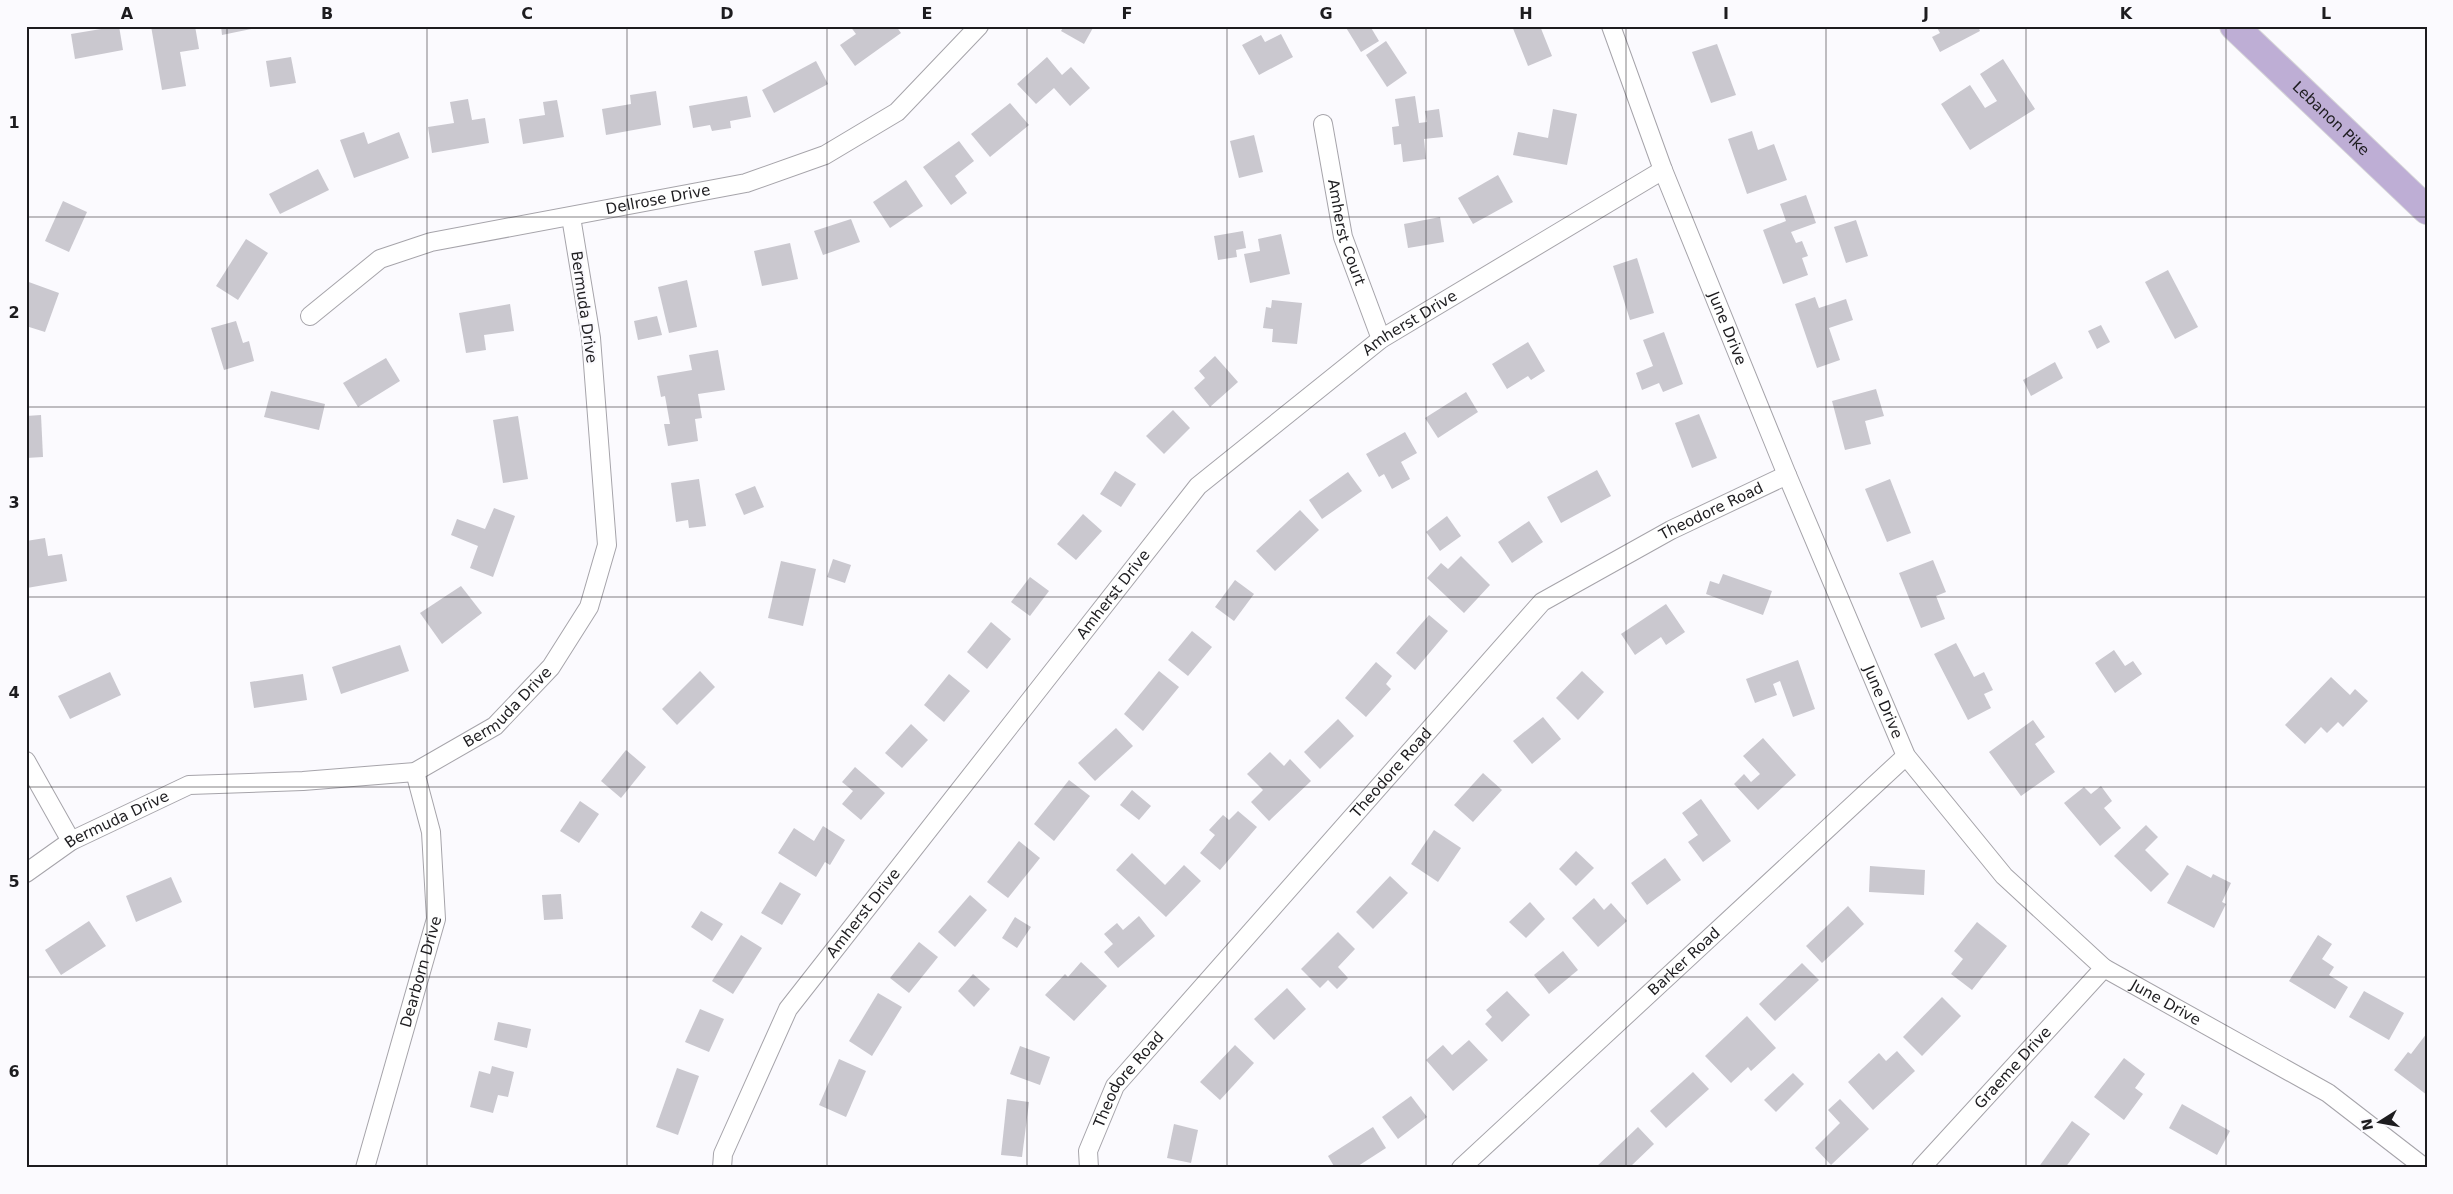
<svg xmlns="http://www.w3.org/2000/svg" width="2453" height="1194" font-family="'DejaVu Sans',sans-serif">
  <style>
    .building { fill: #cac8cf }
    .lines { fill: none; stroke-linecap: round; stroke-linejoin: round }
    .minor-casing { stroke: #a6a4aa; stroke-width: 20 }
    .primary-casing { stroke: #d6d6d7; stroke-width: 30 }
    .minor { stroke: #fff; stroke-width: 18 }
    .primary { stroke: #beaed5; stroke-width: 28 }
    .grid { fill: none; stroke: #1d1c1f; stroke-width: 1; stroke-opacity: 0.55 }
    .labels { text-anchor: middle; stroke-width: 4.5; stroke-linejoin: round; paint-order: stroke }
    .street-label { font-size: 15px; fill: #1d1c1f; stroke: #fbfafe }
    .neatline { fill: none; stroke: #1d1c1f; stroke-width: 2 }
    .grid-label { font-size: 16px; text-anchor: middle; font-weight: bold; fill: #1d1c1f }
  </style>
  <rect width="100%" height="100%" fill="#fbfafe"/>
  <g class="building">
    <polygon points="119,26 123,50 75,59 71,34"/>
    <polygon points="151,26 195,26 199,49 180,52 186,86 162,90"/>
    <polygon points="221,26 261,26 261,27 222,35"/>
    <polygon points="850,26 896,26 901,33 855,66 840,45 856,34"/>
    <polygon points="1064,26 1094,26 1084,44 1061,31"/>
    <polygon points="1345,26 1370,26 1379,41 1361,52"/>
    <polygon points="1512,26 1540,26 1552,56 1528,66"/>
    <polygon points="1936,26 1978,26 1980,31 1940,52 1932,37 1940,33"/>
    <polygon points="1281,34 1293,57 1259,75 1242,45 1261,35 1265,42"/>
    <polygon points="1386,41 1407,73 1387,87 1366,55"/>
    <polygon points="1717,44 1736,95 1711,103 1692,52"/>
    <polygon points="291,57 296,83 270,87 266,61"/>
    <polygon points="1047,57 1062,75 1071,67 1090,88 1070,106 1054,88 1036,104 1017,84"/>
    <polygon points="2003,59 2035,109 1970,150 1941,104 1970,85 1985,108 1997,101 1980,74"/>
    <polygon points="816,61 828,84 774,113 762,90"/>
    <polygon points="656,91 661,125 606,135 602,109 631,104 630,95"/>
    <polygon points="747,96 751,117 730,121 731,128 712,131 710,125 693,128 689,106"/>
    <polygon points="1415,96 1419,123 1427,122 1425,111 1439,109 1443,137 1424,139 1426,159 1403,162 1401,144 1394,145 1392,127 1399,126 1395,99"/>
    <polygon points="468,99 472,120 485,118 489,143 432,153 428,127 454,123 450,102"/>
    <polygon points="557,100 564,137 523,144 519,119 545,115 543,102"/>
    <polygon points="1010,103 1029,125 990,157 971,134"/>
    <polygon points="1553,109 1577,114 1567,165 1513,155 1518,132 1548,138"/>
    <polygon points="1752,131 1758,150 1774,144 1787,180 1747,194 1728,139"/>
    <polygon points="364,132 368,144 399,132 409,158 354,178 340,140"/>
    <polygon points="1254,135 1263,172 1239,178 1230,141"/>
    <polygon points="959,141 974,161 955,176 967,193 951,205 923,167"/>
    <polygon points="318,169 329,190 280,214 269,194"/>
    <polygon points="1498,175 1513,202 1473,224 1458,198"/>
    <polygon points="906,180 923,206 890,228 873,202"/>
    <polygon points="1806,195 1816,223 1791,232 1796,243 1802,241 1808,256 1802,258 1808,275 1783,284 1763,230 1786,221 1780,204"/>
    <polygon points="63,201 87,212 69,252 45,241"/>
    <polygon points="1440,217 1444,242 1408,248 1404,224"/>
    <polygon points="851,219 860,242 823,255 814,231"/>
    <polygon points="1856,220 1868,256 1846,263 1834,227"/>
    <polygon points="1243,231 1246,248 1236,250 1237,257 1218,260 1214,236"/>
    <polygon points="1281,234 1290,274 1250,283 1244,254 1260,251 1258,239"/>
    <polygon points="246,239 268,253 238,300 216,286"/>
    <polygon points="790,243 798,279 762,286 754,251"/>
    <polygon points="1637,258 1654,313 1630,320 1613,266"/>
    <polygon points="2168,270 2198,327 2175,339 2145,282"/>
    <polygon points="687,280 697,327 669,333 658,287"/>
    <polygon points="26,281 59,293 45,332 26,326"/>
    <polygon points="1815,297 1819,308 1846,299 1853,320 1829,328 1840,360 1817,368 1795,304"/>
    <polygon points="1272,300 1302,303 1297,344 1272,342 1273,329 1263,328 1266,307 1271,308"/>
    <polygon points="510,304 514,331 484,335 486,350 466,353 459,313"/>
    <polygon points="657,316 662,335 638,340 634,321"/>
    <polygon points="236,321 243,343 249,341 254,361 224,370 211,328"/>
    <polygon points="2101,325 2110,342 2097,349 2088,331"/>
    <polygon points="1664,332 1683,384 1663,392 1659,383 1642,390 1636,373 1653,366 1643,340"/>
    <polygon points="1528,342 1545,371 1531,380 1528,376 1507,389 1492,364"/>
    <polygon points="718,350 725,390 698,394 702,418 695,419 698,441 668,446 664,424 670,424 665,396 661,397 657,376 692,370 689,355"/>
    <polygon points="1215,356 1238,382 1210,407 1194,388 1205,378 1199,371"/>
    <polygon points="386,358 400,381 358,407 343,383"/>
    <polygon points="2055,362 2063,378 2031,396 2023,380"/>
    <polygon points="1876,389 1884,416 1865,421 1871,444 1845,450 1832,401"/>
    <polygon points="271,391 325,404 319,430 264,417"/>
    <polygon points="1466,392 1478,412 1438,438 1425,418"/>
    <polygon points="1173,410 1190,428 1164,454 1146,436"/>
    <polygon points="1699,414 1717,458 1692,468 1675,423"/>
    <polygon points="41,415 43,457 26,458 26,416"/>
    <polygon points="518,416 528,479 503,483 493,420"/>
    <polygon points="1405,432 1417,453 1401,462 1410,479 1392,489 1384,474 1379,477 1366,454"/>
    <polygon points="1597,470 1611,496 1561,523 1547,497"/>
    <polygon points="1115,471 1136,484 1121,507 1100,494"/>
    <polygon points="1348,472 1362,491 1322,519 1309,500"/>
    <polygon points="699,479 706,526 689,528 688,520 676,522 671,483"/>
    <polygon points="1890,479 1911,533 1887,542 1865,489"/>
    <polygon points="755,486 764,507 744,515 735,494"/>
    <polygon points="494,508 515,516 493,577 470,568 478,546 451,535 457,519 485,529"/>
    <polygon points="1300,510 1319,530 1275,571 1256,551"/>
    <polygon points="1083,514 1102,531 1076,560 1057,544"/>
    <polygon points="1447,516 1461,536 1440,551 1426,532"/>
    <polygon points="1529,521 1543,542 1512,563 1498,542"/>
    <polygon points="45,538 48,556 62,554 67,581 27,588 26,541"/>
    <polygon points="1461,556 1490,585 1464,613 1427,578 1441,563 1448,569"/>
    <polygon points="833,559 851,565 845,583 827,577"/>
    <polygon points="1933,560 1946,592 1936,596 1945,619 1921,628 1899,573"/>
    <polygon points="781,561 816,569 803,626 768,618"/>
    <polygon points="1723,574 1772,591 1763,615 1706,594 1710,581 1719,584"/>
    <polygon points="1030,577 1049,591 1030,616 1011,602"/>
    <polygon points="1235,580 1254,594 1234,621 1215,607"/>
    <polygon points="461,586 482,613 442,644 420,613"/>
    <polygon points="1666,604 1685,632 1666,645 1661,637 1635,655 1621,634"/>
    <polygon points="1429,615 1448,631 1415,670 1396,653"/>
    <polygon points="991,622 1011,639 987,669 967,652"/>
    <polygon points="1192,631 1212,647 1188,676 1168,660"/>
    <polygon points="1956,643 1974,677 1984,672 1993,690 1984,694 1991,708 1968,720 1934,654"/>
    <polygon points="400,645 409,671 341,694 332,667"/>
    <polygon points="2114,650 2125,666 2133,661 2142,674 2115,693 2095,663"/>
    <polygon points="1798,660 1815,709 1793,717 1780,681 1773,684 1777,695 1755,703 1746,679"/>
    <polygon points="1376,662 1392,676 1386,684 1391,689 1366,717 1345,698"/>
    <polygon points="700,671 715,687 677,725 662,709"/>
    <polygon points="1159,671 1179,687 1143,731 1124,714"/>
    <polygon points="1582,671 1604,692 1578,720 1556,698"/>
    <polygon points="110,672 121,695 70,719 58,696"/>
    <polygon points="303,674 307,700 254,708 250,682"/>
    <polygon points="949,674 970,691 944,722 924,705"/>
    <polygon points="2331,677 2350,695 2355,689 2368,701 2343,727 2338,722 2327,733 2321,727 2305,744 2285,725"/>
    <polygon points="1543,717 1561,739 1532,764 1513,741"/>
    <polygon points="1338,719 1354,736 1320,769 1304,752"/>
    <polygon points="2033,720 2045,737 2035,744 2055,772 2021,796 1989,752"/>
    <polygon points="911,724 928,740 902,768 885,753"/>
    <polygon points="1116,728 1133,746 1095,781 1078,763"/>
    <polygon points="1763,738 1796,775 1758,810 1734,784 1744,774 1751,782 1760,774 1743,756"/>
    <polygon points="626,750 646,767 621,798 601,781"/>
    <polygon points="1270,752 1284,766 1290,759 1311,781 1269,821 1251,802 1263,790 1247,774"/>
    <polygon points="855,767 885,793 861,820 842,804 853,791 842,782"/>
    <polygon points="1483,773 1502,790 1473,822 1454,805"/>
    <polygon points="1069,780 1090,796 1054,841 1034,824"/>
    <polygon points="2101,786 2112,801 2104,808 2121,828 2100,846 2064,803 2084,787 2091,794"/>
    <polygon points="1132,790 1151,806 1139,820 1120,805"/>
    <polygon points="1701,799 1731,841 1703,862 1688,842 1698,835 1682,813"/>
    <polygon points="580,801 599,814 579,843 560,831"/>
    <polygon points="1238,811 1257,827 1220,870 1200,853 1215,835 1209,830 1223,815 1229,820"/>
    <polygon points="2146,825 2158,837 2145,850 2169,874 2151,892 2114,856"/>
    <polygon points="823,826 845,840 830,865 825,862 816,877 778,853 794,828 814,841"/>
    <polygon points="1434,830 1461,848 1438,882 1411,864"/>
    <polygon points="1019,841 1040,858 1008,898 987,882"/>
    <polygon points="1576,851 1594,868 1576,886 1559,869"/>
    <polygon points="1132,853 1165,885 1184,865 1201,881 1166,917 1116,870"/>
    <polygon points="1665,858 1681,880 1647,905 1631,883"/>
    <polygon points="2187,865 2211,878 2213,874 2231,883 2222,902 2226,904 2214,928 2167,903"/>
    <polygon points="1870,866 1925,870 1924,895 1869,892"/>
    <polygon points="1390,876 1408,893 1373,929 1356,912"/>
    <polygon points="171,877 182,902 136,922 126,896"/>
    <polygon points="780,882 801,894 782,925 761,913"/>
    <polygon points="561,894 563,919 544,920 542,895"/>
    <polygon points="970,895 987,910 955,947 938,932"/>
    <polygon points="1594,898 1604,910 1611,903 1627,921 1598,947 1572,918"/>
    <polygon points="1530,902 1545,919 1526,938 1509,922"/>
    <polygon points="1848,906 1864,924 1822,963 1806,946"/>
    <polygon points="701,911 723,924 712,941 691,927"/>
    <polygon points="1139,916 1155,936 1118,968 1104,952 1113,944 1104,934 1117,923 1123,930"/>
    <polygon points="1015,917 1031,927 1017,948 1002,938"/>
    <polygon points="89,921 106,946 61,975 45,950"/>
    <polygon points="1977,922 2007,946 1972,990 1951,974 1963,959 1954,951"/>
    <polygon points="1338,932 1355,949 1338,967 1348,978 1337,989 1328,980 1320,988 1301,969"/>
    <polygon points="741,935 762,948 733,994 712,981"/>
    <polygon points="2318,935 2332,944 2322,959 2334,967 2329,975 2348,987 2335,1009 2289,981"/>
    <polygon points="919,942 938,957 909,993 890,978"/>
    <polygon points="1563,951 1578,970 1549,994 1534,975"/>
    <polygon points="1081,962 1107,986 1074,1021 1045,995 1065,974 1068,977"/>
    <polygon points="1802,963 1819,980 1775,1021 1759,1004"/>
    <polygon points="973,974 990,989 974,1007 958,991"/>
    <polygon points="1287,988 1306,1009 1274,1040 1254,1019"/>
    <polygon points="1507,991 1530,1015 1502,1042 1485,1024 1492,1017 1486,1010"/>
    <polygon points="2364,991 2404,1013 2389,1040 2349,1017"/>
    <polygon points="878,993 902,1007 872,1056 849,1041"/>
    <polygon points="1942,997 1961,1016 1922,1056 1903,1037"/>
    <polygon points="700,1009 724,1019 709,1052 685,1042"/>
    <polygon points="1747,1016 1776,1048 1751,1071 1748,1067 1731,1083 1705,1056"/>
    <polygon points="498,1022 531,1029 527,1048 494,1040"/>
    <polygon points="2427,1033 2427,1095 2394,1070 2408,1052 2411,1054"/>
    <polygon points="1469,1040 1488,1060 1453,1091 1426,1060 1443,1045 1452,1055"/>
    <polygon points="1235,1045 1254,1063 1220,1100 1200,1082"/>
    <polygon points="1020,1046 1050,1057 1040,1085 1010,1074"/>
    <polygon points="1897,1051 1915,1071 1873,1110 1848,1082 1879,1053 1886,1061"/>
    <polygon points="2124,1058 2145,1074 2135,1088 2143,1094 2124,1120 2094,1097"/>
    <polygon points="839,1059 866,1071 846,1117 819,1105"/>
    <polygon points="492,1066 514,1072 508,1097 498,1095 493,1113 470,1107 479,1071 490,1074"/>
    <polygon points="677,1068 699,1076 678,1135 656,1127"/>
    <polygon points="1693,1072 1709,1089 1666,1128 1650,1111"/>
    <polygon points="1793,1073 1804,1084 1776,1112 1764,1100"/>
    <polygon points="1411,1096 1427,1117 1398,1139 1382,1117"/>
    <polygon points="1007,1099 1029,1102 1022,1157 1001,1155"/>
    <polygon points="1840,1099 1869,1129 1831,1165 1815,1148 1840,1123 1828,1110"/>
    <polygon points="2182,1104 2230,1131 2217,1155 2169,1128"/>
    <polygon points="2072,1121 2090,1134 2065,1168 2038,1168"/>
    <polygon points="1174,1124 1198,1130 1191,1163 1167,1158"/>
    <polygon points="1373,1127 1386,1148 1355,1168 1335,1168 1328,1156"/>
    <polygon points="1638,1127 1654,1144 1631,1166 1632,1168 1595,1168"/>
  </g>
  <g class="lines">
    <g class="minor-casing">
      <g id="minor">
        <path id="s1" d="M1611 26 1663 170 1787 475 1906 756 2004 876 2104 968 2328 1093 2425 1168"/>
        <path id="s2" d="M1323 124 1343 237 1381 339"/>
        <path id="s3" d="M310 316 380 259 431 242 746 183 825 155 897 112 979 26"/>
        <polyline points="26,761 71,841"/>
        <path id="s4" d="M26 873 71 841 189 785 303 781 415 772 495 726 551 667 589 607 607 545 591 338 571 217"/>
        <path id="s5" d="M365 1168 436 919 431 832 415 772"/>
        <path id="s6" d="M722 1168 723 1154 788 1009 1198 486 1381 339 1663 170"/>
        <path id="s7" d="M1089 1168 1088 1151 1115 1086 1542 602 1671 530 1787 475"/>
        <path id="s8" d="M1461 1168 1906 756"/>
        <path id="s9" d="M1921 1168 2104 968"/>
      </g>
    </g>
    <g class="primary-casing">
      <g id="primary">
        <path id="s10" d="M2234 26 2427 210"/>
      </g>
    </g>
    <use href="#minor" class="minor"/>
    <use href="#primary" class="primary"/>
  </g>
  <path class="grid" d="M227 26V1168M427 26V1168M627 26V1168M827 26V1168M1027 26V1168M1227 26V1168M1426 26V1168M1626 26V1168M1826 26V1168M2026 26V1168M2226 26V1168M26 217H2427M26 407H2427M26 597H2427M26 787H2427M26 977H2427"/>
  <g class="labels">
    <g class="street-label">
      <text dy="5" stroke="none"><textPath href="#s10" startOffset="134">Lebanon Pike</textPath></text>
      <text dy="5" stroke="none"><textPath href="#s3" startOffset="375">Dellrose Drive</textPath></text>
      <text dy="5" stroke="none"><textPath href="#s2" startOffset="111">Amherst Court</textPath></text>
      <text transform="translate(584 307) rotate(82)" y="5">Bermuda Drive</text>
      <text dy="5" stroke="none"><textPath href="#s6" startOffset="1105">Amherst Drive</textPath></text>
      <text dy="5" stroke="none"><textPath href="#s1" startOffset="324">June Drive</textPath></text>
      <text dy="5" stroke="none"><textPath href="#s7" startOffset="925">Theodore Road</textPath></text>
      <text dy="5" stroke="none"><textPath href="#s6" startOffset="700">Amherst Drive</textPath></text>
      <text dy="5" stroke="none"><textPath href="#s1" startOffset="729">June Drive</textPath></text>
      <text dy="5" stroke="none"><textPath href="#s4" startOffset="526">Bermuda Drive</textPath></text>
      <text dy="5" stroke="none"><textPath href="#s7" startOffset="505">Theodore Road</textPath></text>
      <text dy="5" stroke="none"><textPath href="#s4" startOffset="106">Bermuda Drive</textPath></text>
      <text dy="5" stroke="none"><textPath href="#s6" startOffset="295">Amherst Drive</textPath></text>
      <text dy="5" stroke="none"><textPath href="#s8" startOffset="304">Barker Road</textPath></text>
      <text dy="5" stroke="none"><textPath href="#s5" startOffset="204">Dearborn Drive</textPath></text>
      <text dy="5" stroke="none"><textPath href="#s1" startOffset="1149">June Drive</textPath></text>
      <text dy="5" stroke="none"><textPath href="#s9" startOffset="136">Graeme Drive</textPath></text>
      <text dy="5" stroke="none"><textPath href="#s7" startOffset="100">Theodore Road</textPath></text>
    </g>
  </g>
  <rect width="2453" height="1194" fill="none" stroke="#fbfafe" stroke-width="55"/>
  <g transform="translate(2380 1122) rotate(259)" stroke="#fbfafe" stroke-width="4" paint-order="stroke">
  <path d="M0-4L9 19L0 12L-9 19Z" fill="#1d1c1f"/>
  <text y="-8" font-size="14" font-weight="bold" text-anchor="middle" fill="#1d1c1f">N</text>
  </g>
  <rect x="28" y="28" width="2398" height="1138" class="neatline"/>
  <g class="grid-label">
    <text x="127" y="19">A</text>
    <text x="327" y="19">B</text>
    <text x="527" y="19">C</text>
    <text x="727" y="19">D</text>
    <text x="927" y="19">E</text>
    <text x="1127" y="19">F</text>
    <text x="1326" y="19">G</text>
    <text x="1526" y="19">H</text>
    <text x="1726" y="19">I</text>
    <text x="1926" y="19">J</text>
    <text x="2126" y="19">K</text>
    <text x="2326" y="19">L</text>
    <text x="14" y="128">1</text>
    <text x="14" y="318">2</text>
    <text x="14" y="508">3</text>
    <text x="14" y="698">4</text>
    <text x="14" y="887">5</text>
    <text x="14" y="1077">6</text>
  </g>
</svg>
